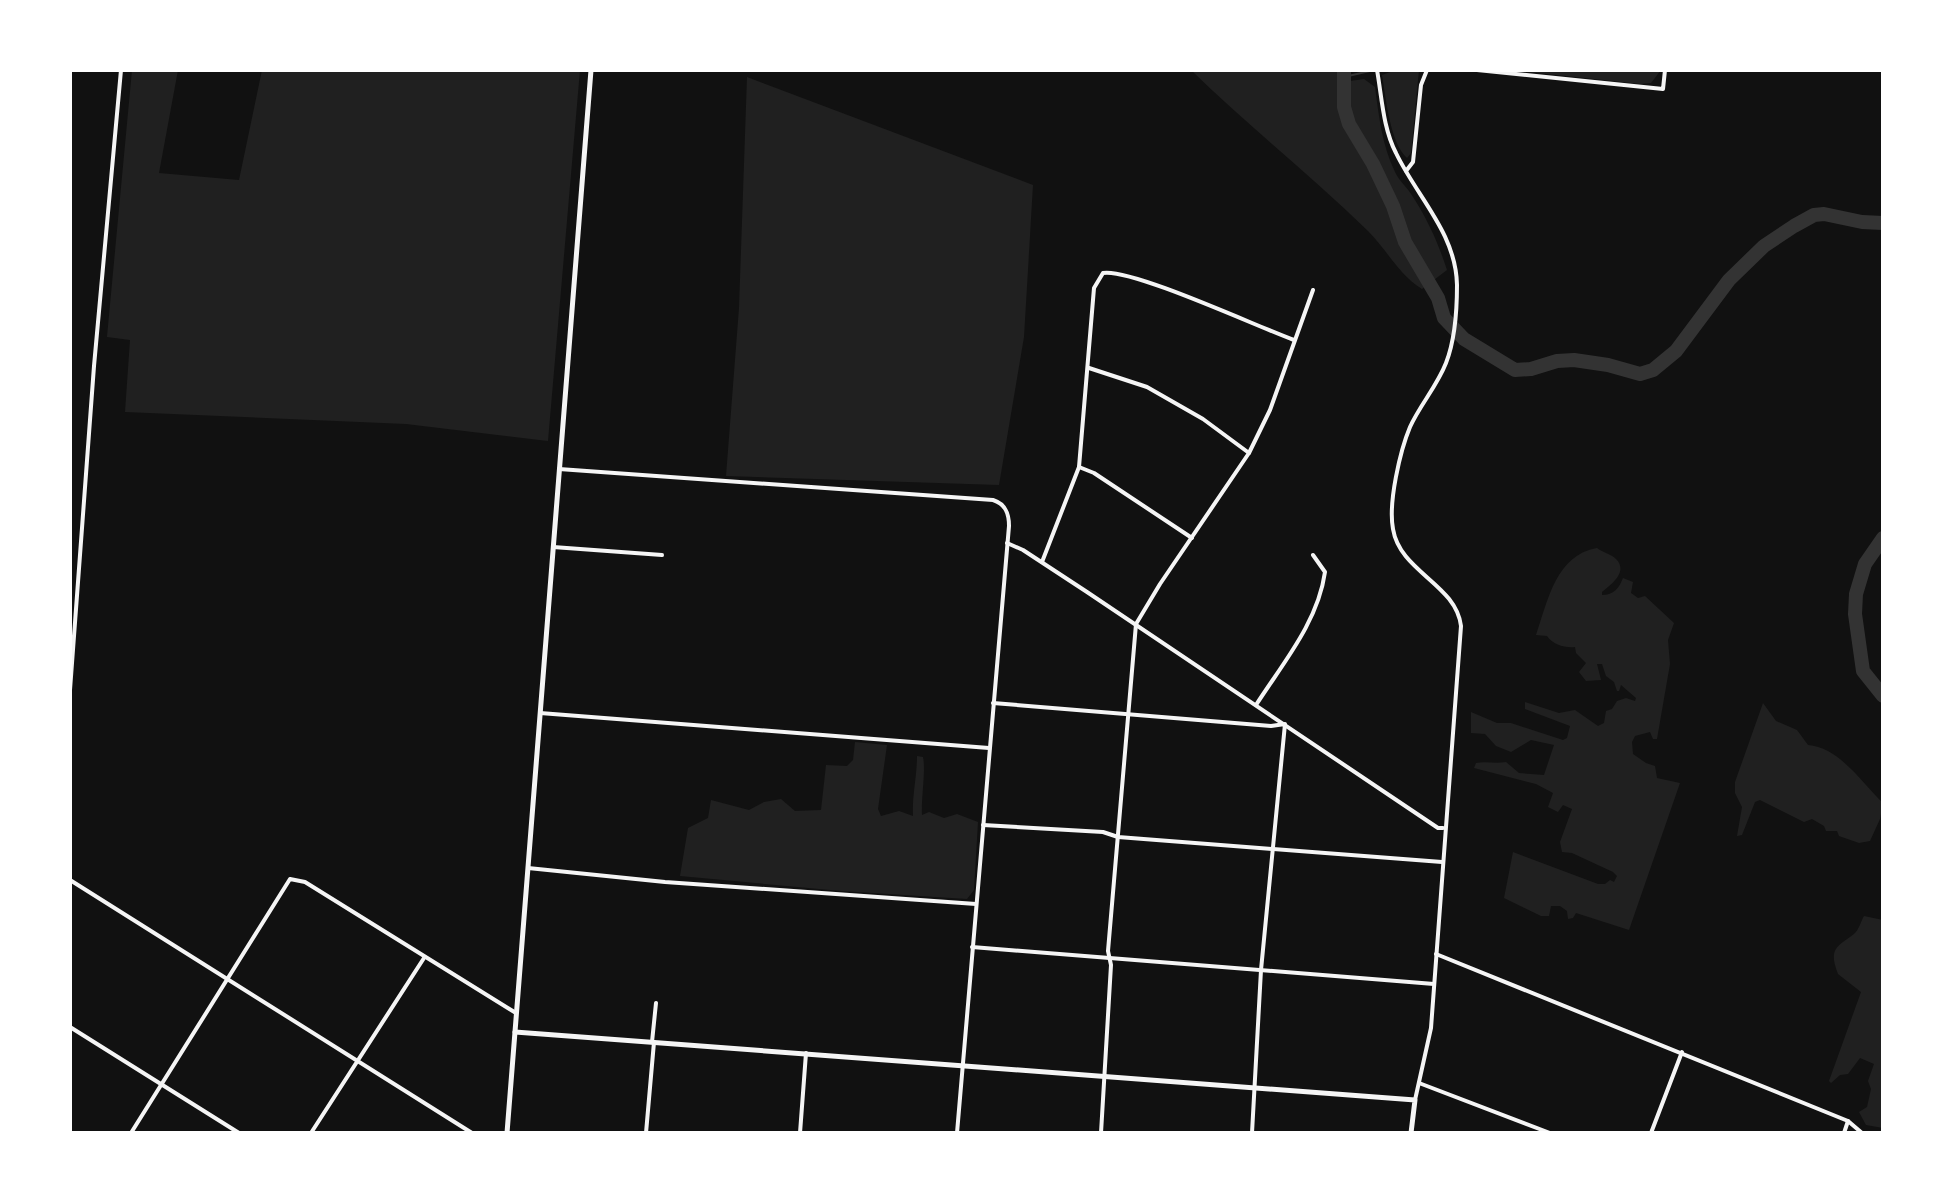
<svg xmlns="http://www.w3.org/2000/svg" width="1953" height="1203" font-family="'Archivo Narrow',sans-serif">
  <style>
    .green { fill: #202020 }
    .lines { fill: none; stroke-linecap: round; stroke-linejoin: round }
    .stream { stroke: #333; stroke-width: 2 }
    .river { stroke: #333; stroke-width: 14 }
    .minor { stroke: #f5f5f5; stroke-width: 4 }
    .tertiary { stroke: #f5f5f5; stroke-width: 5 }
  </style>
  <rect width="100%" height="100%" fill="#111"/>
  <g class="green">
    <polygon points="132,70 178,70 159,173 239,180 262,70 580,70 548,441 406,424 125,412 130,340 107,337"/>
    <path d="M1191 70H1350V81L1364 79 1375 87C1379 117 1382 145 1395 172 1399 181 1408 188 1413 197 1428 220 1439 245 1447 270L1422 289C1399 275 1387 250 1368 231 1311 175 1248 126 1191 70Z"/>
    <path d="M1396 70H1419L1411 153 1407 158C1390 143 1386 98 1382 75Z"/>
    <polygon points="1510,70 1661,70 1651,83 1641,84"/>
    <polygon points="747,77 1033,185 1024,337 999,485 726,476 739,308"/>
    <path d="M1597 548C1602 552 1611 554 1616 559 1629 572 1610 585 1602 592V595C1614 595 1619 588 1623 578L1633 582 1631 593 1638 598 1645 596 1674 623 1668 640 1670 664 1657 739H1653L1650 732 1635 736 1632 742 1633 754 1646 763 1655 766 1657 778 1680 783 1629 930 1576 913 1573 918 1568 919 1567 911 1560 906H1551L1549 916H1541L1504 898 1513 852 1598 884H1605L1610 880 1614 882 1617 876 1613 872 1572 853 1562 852 1560 842 1572 809 1563 805 1558 812 1548 807 1553 793 1536 784 1474 768 1476 763C1486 761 1495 764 1506 762L1519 773 1544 775 1554 745 1531 740 1511 752 1496 746 1485 734 1471 733V712L1497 723H1511L1563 740 1567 738 1570 726 1525 709V702L1559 713 1575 710 1598 726 1604 723 1606 711 1612 709 1617 701 1626 698 1635 701 1636 698 1621 685 1619 691H1617L1614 682 1606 676 1602 664H1597L1601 680 1586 681 1579 672 1586 663 1576 653 1575 647C1565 648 1553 645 1547 636L1536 635C1548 600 1556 555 1597 548Z"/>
    <path d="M1763 703 1776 721 1797 730 1808 745C1839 747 1862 783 1883 803L1880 819 1870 841 1859 843 1839 836 1837 831H1826L1824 826 1812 819 1804 822 1760 800 1755 802 1742 835 1737 836 1742 807 1735 793V782Z"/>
    <path d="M855 742 887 745 878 809 881 816 899 811 913 816C912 795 917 777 917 756L923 757C926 771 921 797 922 815L929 812 944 818 957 814 978 822 974 890 967 899 841 891 680 876 688 828 708 818 711 800 749 810 764 802 781 799 795 811 821 810 826 765 847 766 853 760Z"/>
    <path d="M1864 916 1883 920V1128L1866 1125 1859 1112 1867 1107 1871 1089 1868 1081 1874 1064 1860 1058 1848 1074 1840 1075 1831 1083 1829 1081 1861 992 1838 974C1828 948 1837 947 1854 934 1859 930 1861 921 1864 916Z"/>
  </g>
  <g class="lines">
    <polyline class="stream" points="1344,77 1374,70"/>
    <g class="river">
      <polyline points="1344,70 1344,107 1349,124 1373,164 1393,206 1405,242 1438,298 1444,318 1464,339 1515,370 1531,369 1557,361 1574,360 1608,365 1640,374 1653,370 1676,351 1729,280 1764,246 1794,226 1814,215 1824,214 1862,222 1883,223"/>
      <polyline points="1883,538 1865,564 1856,594 1855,614 1863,671 1883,696"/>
    </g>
    <g class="minor">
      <path d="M1377 70C1382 98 1383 128 1396 153 1417 197 1456 233 1457 285 1457 309 1455 340 1446 363 1437 386 1420 405 1410 427 1400 451 1388 503 1393 529 1400 572 1456 584 1461 626L1431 1028 1415 1100"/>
      <polyline points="1477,70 1663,89 1665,70"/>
      <polyline points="1406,171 1413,162 1421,85 1427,70"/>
      <polyline points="1089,368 1147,387 1203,419 1249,453"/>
      <polyline points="1079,467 1094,473 1192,538"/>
      <path d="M559 469 993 500C1006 504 1009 514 1009 526L957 1133"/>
      <polyline points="1007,543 1023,550 1087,592 1438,828 1443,828"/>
      <polyline points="553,547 662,555"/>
      <path d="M1042 562 1079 467 1094 288 1103 273C1131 268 1258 327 1294 340"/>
      <polyline points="70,690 94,366 121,70"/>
      <polyline points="993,703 1271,726 1285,724 1261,970 1252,1133"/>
      <path d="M1256 705C1283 663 1318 622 1325 572L1313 555"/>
      <polyline points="540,713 989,748"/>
      <polyline points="983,825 1103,832 1118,837 1442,862"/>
      <polyline points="528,868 665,882 976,904"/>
      <polyline points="70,880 472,1133"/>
      <polyline points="972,947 1434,984"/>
      <polyline points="1436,954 1848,1121 1862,1133"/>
      <polyline points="70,1027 239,1133"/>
      <polyline points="652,1042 656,1003"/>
      <polyline points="1419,1083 1550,1133"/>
      <polyline points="131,1133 290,879 305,882 516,1013"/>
      <polyline points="311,1133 424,958"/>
      <polyline points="646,1133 654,1042"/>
      <polyline points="800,1133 806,1053"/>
      <polyline points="1101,1133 1111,965 1108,951 1136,624 1160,584 1249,453 1270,410 1313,290"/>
      <polyline points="1651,1133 1682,1052"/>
      <polyline points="1844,1133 1848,1121"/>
    </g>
    <g class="tertiary">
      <polyline points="515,1032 1415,1100 1411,1133"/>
      <polyline points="507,1133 591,70"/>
    </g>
  </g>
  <rect width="1953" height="1203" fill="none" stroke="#ffffff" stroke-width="144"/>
</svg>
